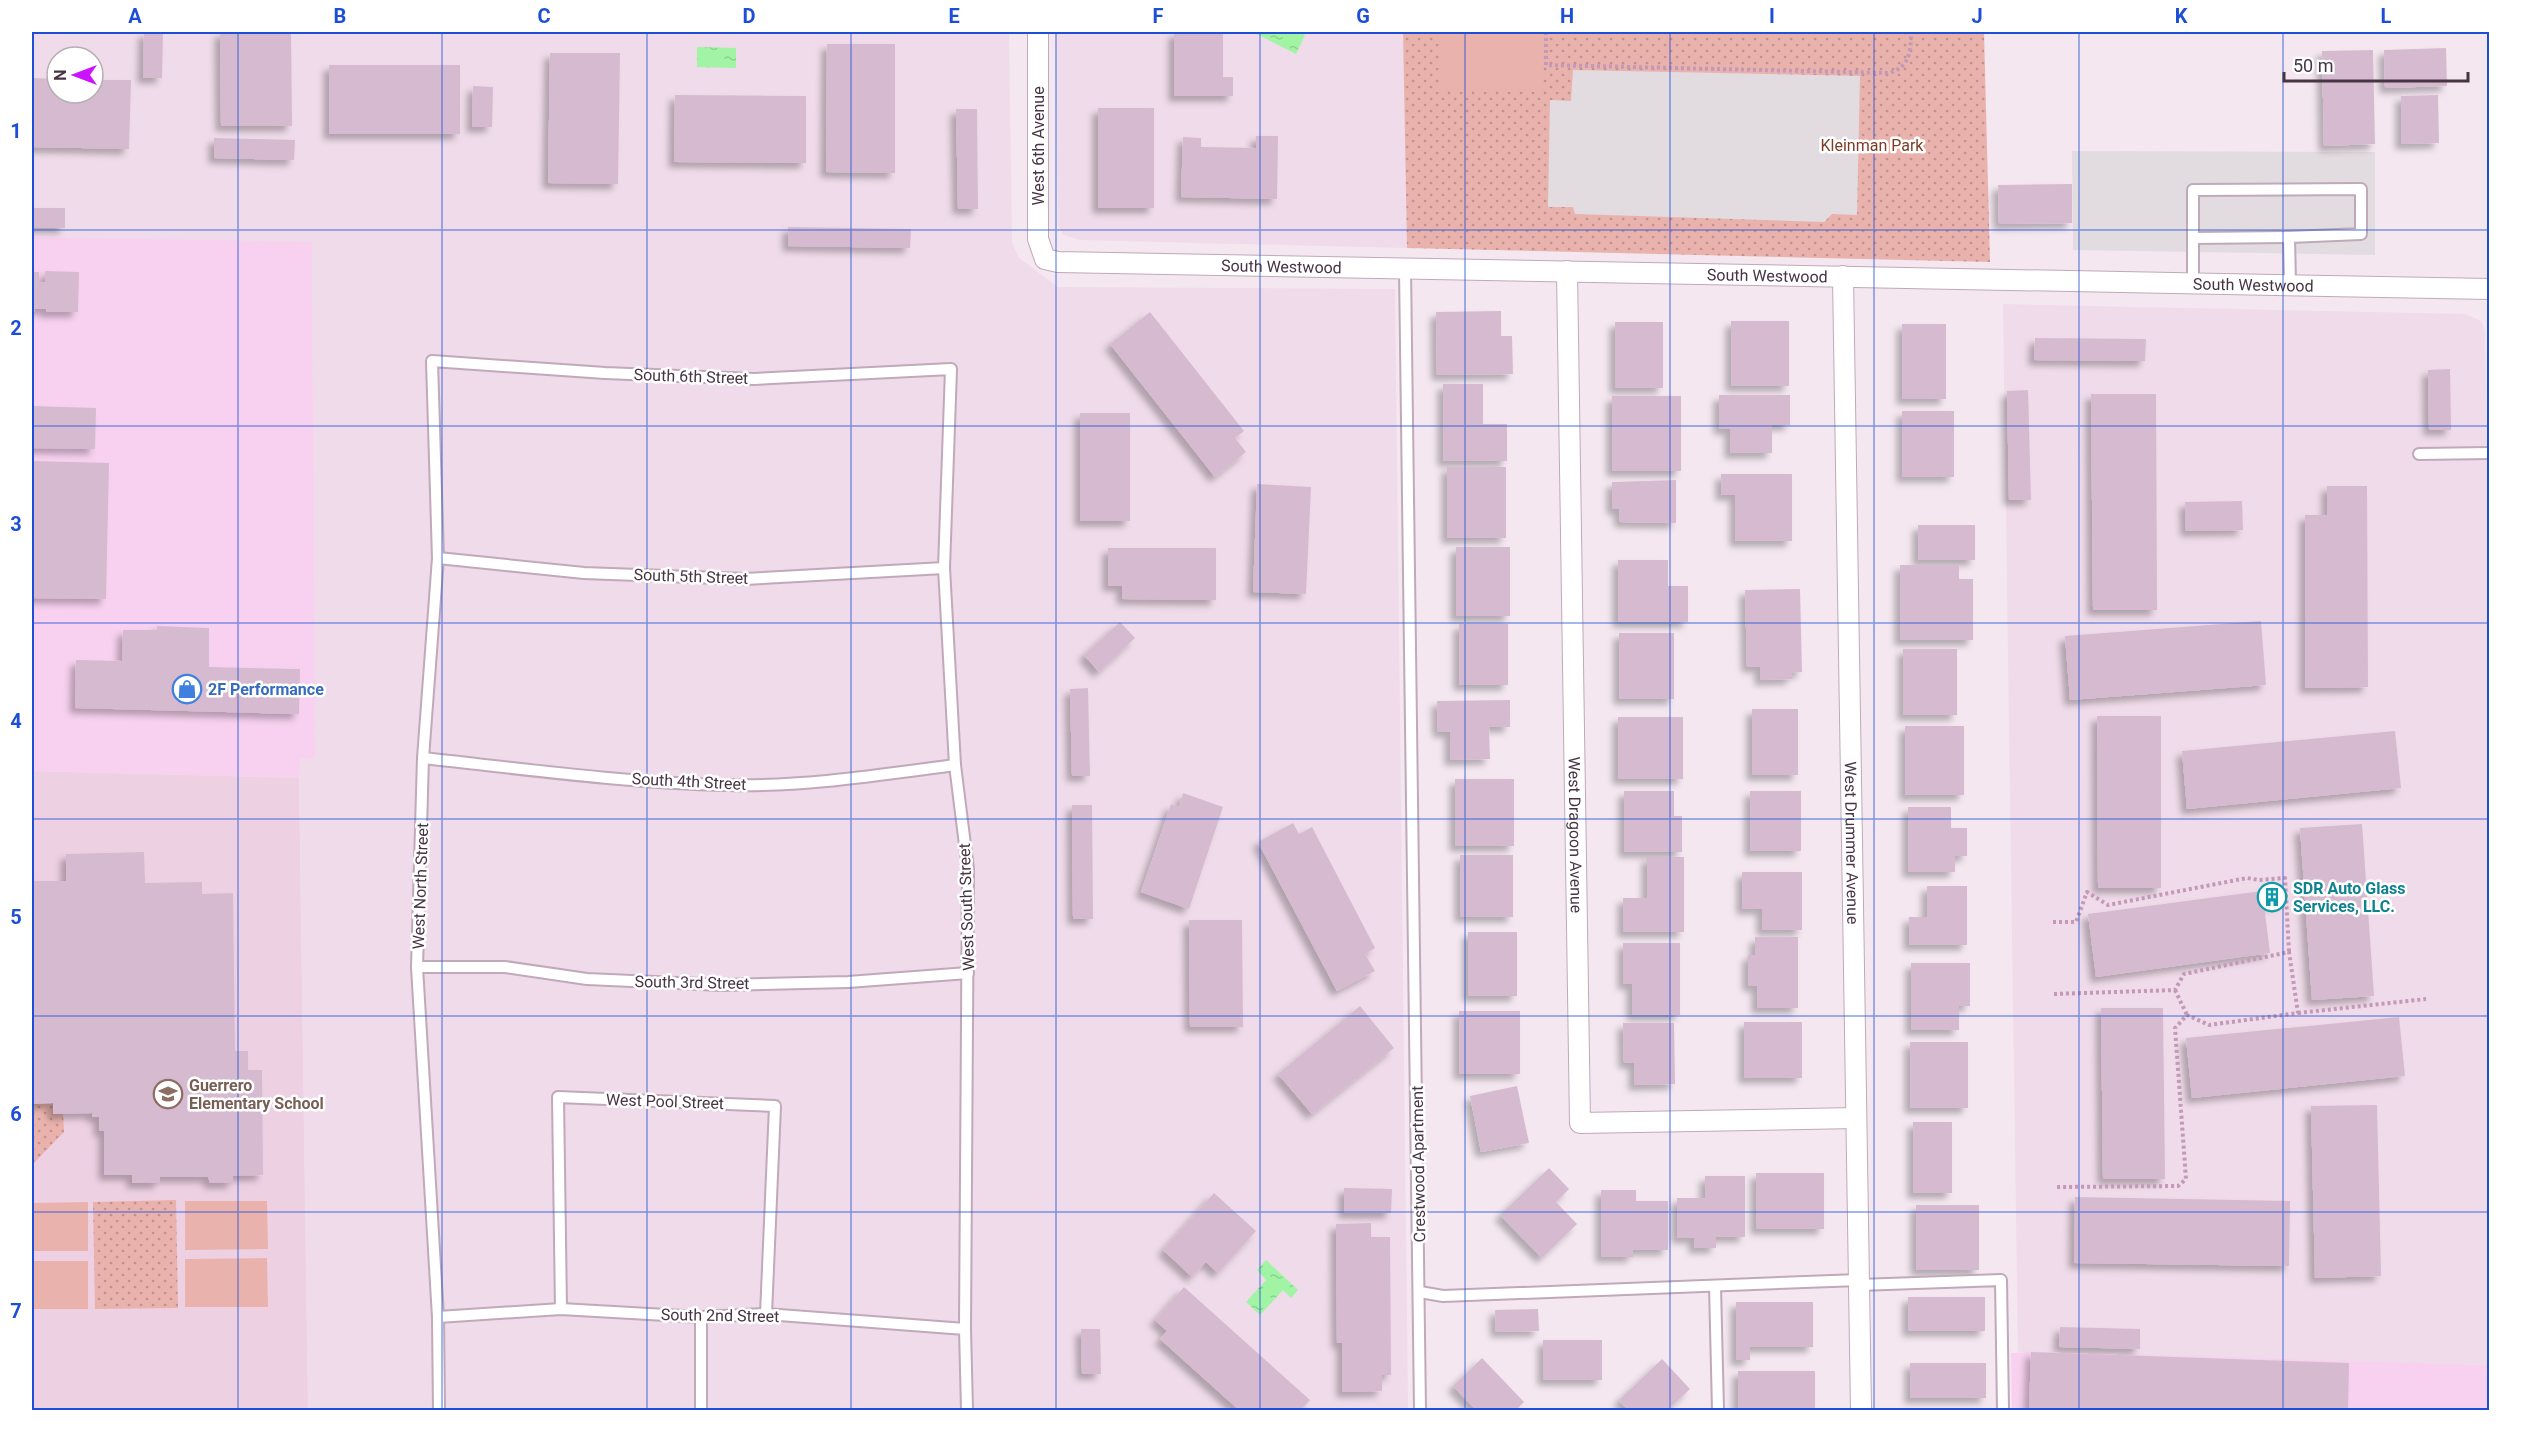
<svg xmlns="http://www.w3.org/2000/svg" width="2521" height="1442" font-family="Roboto,sans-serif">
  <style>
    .residential { fill: #efdbe9; fill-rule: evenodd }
    .commercial { fill: #f7d1ef }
    .education { fill: #eed0e3 }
    .park { fill: url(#park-dots) }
    .pitch { fill: #eab2ad }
    .parking { fill: #e2dce1 }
    .water { fill: url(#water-ripples) }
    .building { fill: #d6bbd0; filter: url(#shadow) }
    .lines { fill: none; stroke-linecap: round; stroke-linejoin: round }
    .service-casing { stroke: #c0a9b9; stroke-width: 14 }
    .minor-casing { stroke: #c0a9b9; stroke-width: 22 }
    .path { stroke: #c399b7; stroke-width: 4; stroke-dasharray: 3 3; stroke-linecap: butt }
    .service { stroke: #fff; stroke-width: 10 }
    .minor { stroke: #fff; stroke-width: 20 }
    .grid { fill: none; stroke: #1d4ed8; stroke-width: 1.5; stroke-opacity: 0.55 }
    .labels { text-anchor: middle; stroke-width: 5; stroke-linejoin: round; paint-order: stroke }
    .park-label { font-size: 16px; fill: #7c3b25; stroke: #fff }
    .street-label { font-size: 16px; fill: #473543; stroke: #fff }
    .shop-label { font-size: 16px; font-weight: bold; fill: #366cbe; stroke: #fff; text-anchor: start }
    .culture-label { font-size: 16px; font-weight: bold; fill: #0d838f; stroke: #fff; text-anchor: start }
    .education-label { font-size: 16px; font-weight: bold; fill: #785e54; stroke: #fff; text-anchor: start }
    .neatline { fill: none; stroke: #1d4ed8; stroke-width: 2 }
    .grid-label { font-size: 20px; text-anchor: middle; font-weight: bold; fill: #1d4ed8 }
  </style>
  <defs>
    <pattern id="park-dots" width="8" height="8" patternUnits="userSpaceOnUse" patternTransform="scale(1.5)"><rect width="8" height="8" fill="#eab2ad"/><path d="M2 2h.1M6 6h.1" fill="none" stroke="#bf928e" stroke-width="1.8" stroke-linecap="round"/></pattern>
    <pattern id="water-ripples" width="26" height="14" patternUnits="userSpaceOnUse" patternTransform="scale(1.5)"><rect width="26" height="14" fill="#a0f4a3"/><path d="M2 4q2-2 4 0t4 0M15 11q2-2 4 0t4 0" fill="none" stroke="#8bd28e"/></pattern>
    <filter id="shadow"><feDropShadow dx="-5.5" dy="5.5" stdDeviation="3" flood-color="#0004"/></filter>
  </defs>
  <rect width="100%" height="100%" fill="#f4e7f0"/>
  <g class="residential">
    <path d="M32 32H1009L1012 243 1019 258 1058 287 1395 289 1408 1410H308L299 758 314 759 312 243 32 237ZM57 57H93V93H57Z"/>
    <polygon points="1055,32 1403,32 1407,248 1080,240 1064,235 1058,226"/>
    <polygon points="2003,304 2465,314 2481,321 2485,331 2489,594 2489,1365 2018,1352"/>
  </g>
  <g class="commercial">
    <polygon points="32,237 312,242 315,759 300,758 299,778 32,771"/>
    <polygon points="2031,1352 2489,1365 2489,1410 2012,1410 2011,1353"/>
  </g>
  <polygon class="education" points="32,771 299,778 308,1410 32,1410"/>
  <g class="park">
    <polygon points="1403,32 1984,32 1990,262 1407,248"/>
    <polygon points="53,1103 53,1114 63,1113 64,1132 32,1165 32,1104"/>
    <polygon points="176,1200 178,1308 95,1309 93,1202"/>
  </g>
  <g class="pitch">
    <polygon points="1441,32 1544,32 1542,92 1440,90"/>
    <polygon points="185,1201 267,1201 268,1249 185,1250"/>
    <polygon points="88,1202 88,1251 32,1251 32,1203"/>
    <polygon points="267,1258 268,1307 185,1307 185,1259"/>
    <rect x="32" y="1261" width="56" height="48"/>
  </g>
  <g class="parking">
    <polygon points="1573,70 1860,76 1857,215 1832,214 1824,222 1575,214 1573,207 1548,207 1550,100 1571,101"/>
    <polygon points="2072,151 2375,152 2375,255 2073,250"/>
  </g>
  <g class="water">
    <polygon points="1253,32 1298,32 1305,35 1296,54"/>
    <polygon points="697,47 736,48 736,68 697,67"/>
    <polygon points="1266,1260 1298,1290 1291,1298 1283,1290 1260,1315 1246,1302 1266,1280 1257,1270"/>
  </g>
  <g class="building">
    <polygon points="144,32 163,32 162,78 143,78"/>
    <polygon points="220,32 291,32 292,126 221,126"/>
    <polygon points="1174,32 1223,32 1223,77 1233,77 1233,96 1174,96"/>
    <polygon points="827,44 895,44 895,173 826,172"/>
    <polygon points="2446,48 2447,86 2385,88 2384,50"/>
    <polygon points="2373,50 2375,144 2324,146 2322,51"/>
    <polygon points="550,53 620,53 618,184 548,183"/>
    <rect x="329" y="65" width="131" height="69"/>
    <polygon points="32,78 57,79 57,93 93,93 93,80 131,80 129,149 32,147"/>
    <polygon points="473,86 493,87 492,127 472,127"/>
    <polygon points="675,95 806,96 806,163 674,162"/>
    <polygon points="2438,95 2439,143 2401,144 2401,96"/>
    <rect x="1098" y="108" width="56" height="100"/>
    <polygon points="956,109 977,109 978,209 958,209"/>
    <polygon points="1256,136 1278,136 1277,199 1181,197 1183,137 1201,138 1201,147 1256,148"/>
    <polygon points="214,138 295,140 294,160 214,158"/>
    <polygon points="2072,184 2072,223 1999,224 1998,185"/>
    <polygon points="32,208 65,208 65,228 32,227"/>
    <polygon points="788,227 911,229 910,248 788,246"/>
    <polygon points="45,271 79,272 78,312 46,312 46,309 35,309 35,312 32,312 32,272 39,272 39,282 45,282"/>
    <polygon points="1501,311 1501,336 1512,336 1513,374 1437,375 1436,312"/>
    <polygon points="1150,312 1244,431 1235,438 1246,452 1215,477 1110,344"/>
    <rect x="1731" y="321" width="58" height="65"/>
    <rect x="1615" y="322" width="48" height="66"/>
    <rect x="1902" y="324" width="44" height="75"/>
    <polygon points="2035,338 2146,339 2145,361 2034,360"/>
    <polygon points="2450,369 2451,430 2429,430 2428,370"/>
    <polygon points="1443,384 1483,384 1483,424 1507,424 1507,461 1443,461"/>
    <polygon points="2028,390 2031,500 2009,500 2007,391"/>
    <polygon points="2091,394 2156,394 2157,610 2093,610"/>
    <polygon points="1719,395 1790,395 1790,425 1772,425 1772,453 1730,453 1730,429 1719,429"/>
    <rect x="1612" y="396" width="69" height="75"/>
    <polygon points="32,406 96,408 95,449 32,448"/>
    <rect x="1902" y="411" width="52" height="66"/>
    <rect x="1080" y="413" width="50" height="108"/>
    <polygon points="32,461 109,463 106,599 32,598"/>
    <rect x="1447" y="467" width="59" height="71"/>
    <polygon points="1721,474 1792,474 1792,541 1735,541 1735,495 1721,495"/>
    <polygon points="1676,480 1676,523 1620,522 1619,509 1612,509 1612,482"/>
    <polygon points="1257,484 1311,487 1306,594 1253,592"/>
    <polygon points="2327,486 2367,486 2368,687 2305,688 2305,515 2327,515"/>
    <polygon points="2242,501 2243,530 2186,531 2185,502"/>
    <rect x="1918" y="525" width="57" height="35"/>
    <rect x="1456" y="547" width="54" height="69"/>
    <polygon points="1108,548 1216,548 1216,600 1122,599 1122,586 1108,586"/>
    <polygon points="1618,560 1668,560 1668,586 1688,586 1688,622 1618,622"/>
    <polygon points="1900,565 1959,565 1959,579 1973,579 1973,640 1900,640"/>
    <polygon points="1800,589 1802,672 1792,673 1792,679 1760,680 1760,667 1747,667 1745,590"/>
    <polygon points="2261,621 2266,685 2070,700 2065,636"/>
    <polygon points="1120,622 1135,638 1099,672 1084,655"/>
    <rect x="1459" y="624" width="49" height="61"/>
    <polygon points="157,626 209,628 209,667 300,669 299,714 75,708 76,660 122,661 123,630 157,630"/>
    <rect x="1619" y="633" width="55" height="66"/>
    <rect x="1903" y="649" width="54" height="66"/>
    <polygon points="1088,688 1090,776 1072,776 1070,689"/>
    <polygon points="1510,700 1510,727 1489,727 1490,759 1450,760 1450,732 1438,732 1437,701"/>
    <rect x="1752" y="709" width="46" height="66"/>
    <polygon points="2097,716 2161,716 2161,888 2098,888"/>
    <rect x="1618" y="717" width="65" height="62"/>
    <rect x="1905" y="726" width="59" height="69"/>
    <polygon points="2395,731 2401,788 2187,809 2182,751"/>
    <rect x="1455" y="779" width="59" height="67"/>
    <polygon points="1624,791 1674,791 1674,816 1682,816 1682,852 1624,852"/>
    <rect x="1750" y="791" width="51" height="60"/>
    <polygon points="1183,793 1223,807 1189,909 1141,892 1171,804 1179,807"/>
    <polygon points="1072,805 1092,805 1093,919 1073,919"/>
    <polygon points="1908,807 1951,807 1951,828 1967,828 1967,856 1955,856 1955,872 1908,872"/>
    <polygon points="1293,823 1299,834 1312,827 1375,948 1365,954 1375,971 1337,991 1258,842"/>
    <polygon points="2362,824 2374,996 2312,1000 2300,828"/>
    <polygon points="144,852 145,883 202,882 202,894 233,893 235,1051 248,1051 248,1070 262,1070 263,1175 233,1176 233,1183 210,1183 208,1177 160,1177 160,1183 132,1183 132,1175 104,1175 104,1131 99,1131 99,1117 92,1117 92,1113 53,1114 53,1103 32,1104 32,881 66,881 66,854"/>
    <rect x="1460" y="855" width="53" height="62"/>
    <polygon points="1647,857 1684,857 1684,932 1623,932 1623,898 1647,898"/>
    <polygon points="1742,872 1802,872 1802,930 1762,930 1762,909 1742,909"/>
    <polygon points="1927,886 1967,886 1967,945 1909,945 1909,917 1927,917"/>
    <polygon points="2277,886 2282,903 2264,905 2270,953 2096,977 2088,914 2262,891"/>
    <polygon points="1189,920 1242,920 1243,1027 1190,1027"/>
    <rect x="1468" y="932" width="49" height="64"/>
    <polygon points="1755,937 1798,937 1798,1008 1757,1008 1757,986 1748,986 1748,955 1755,955"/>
    <polygon points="1623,943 1680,943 1680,1015 1632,1015 1632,984 1623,984"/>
    <polygon points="1911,963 1970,963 1970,1006 1959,1006 1959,1030 1911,1030"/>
    <polygon points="1360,1006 1394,1048 1312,1114 1278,1074"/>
    <polygon points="2101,1008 2163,1008 2165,1179 2103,1179"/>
    <rect x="1459" y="1011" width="61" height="63"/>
    <polygon points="2399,1017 2405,1076 2192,1098 2186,1038"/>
    <rect x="1744" y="1022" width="58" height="56"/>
    <polygon points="1623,1023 1674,1023 1675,1084 1634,1085 1634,1063 1624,1063"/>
    <rect x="1910" y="1042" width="58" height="66"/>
    <polygon points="1517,1086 1529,1143 1481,1152 1470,1096"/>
    <polygon points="2377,1105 2381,1276 2315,1278 2311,1106"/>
    <rect x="1913" y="1122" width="39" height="71"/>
    <polygon points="1549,1168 1569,1189 1556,1202 1577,1224 1542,1258 1500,1215"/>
    <rect x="1756" y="1173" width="68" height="56"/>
    <polygon points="1705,1176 1745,1176 1745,1237 1716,1237 1716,1248 1694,1248 1694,1238 1677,1238 1677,1198 1705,1198"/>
    <polygon points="1344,1188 1392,1189 1391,1213 1344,1213"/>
    <polygon points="1601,1190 1636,1190 1636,1201 1668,1201 1668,1250 1633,1250 1633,1257 1601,1257"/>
    <polygon points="1214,1193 1256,1231 1218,1273 1206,1262 1192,1277 1163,1250"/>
    <polygon points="2075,1197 2290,1201 2289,1266 2074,1263"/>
    <rect x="1916" y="1205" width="63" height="65"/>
    <polygon points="1371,1223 1371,1237 1390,1237 1391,1375 1382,1375 1382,1391 1342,1392 1342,1343 1337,1343 1336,1224"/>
    <polygon points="1184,1287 1310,1400 1301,1410 1239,1410 1160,1339 1167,1331 1155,1320"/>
    <rect x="1908" y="1297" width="77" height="34"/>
    <polygon points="1736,1302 1813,1302 1813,1347 1750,1347 1750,1360 1736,1360"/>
    <polygon points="1538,1309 1539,1331 1496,1332 1495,1310"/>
    <polygon points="2060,1327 2140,1329 2140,1349 2059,1347"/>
    <polygon points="1081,1329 1100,1329 1101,1374 1082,1374"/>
    <rect x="1543" y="1340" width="59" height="40"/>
    <polygon points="2031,1352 2349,1363 2348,1410 2029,1410"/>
    <polygon points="1482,1358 1524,1402 1516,1410 1476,1410 1453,1386"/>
    <polygon points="1662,1359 1690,1389 1668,1410 1628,1410 1619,1400"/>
    <rect x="1910" y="1363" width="76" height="35"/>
    <rect x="1738" y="1371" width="77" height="39"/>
  </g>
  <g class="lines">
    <g class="service-casing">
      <g id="service">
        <polyline points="2193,238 2289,237"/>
        <polyline points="1405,268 1420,1410"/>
        <polyline points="2193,282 2193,190 2361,189 2361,234 2289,237 2290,284"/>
        <polyline points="2419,454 2490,453"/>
        <polyline points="438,558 584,573 745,579 944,568"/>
        <path d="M423 758C524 769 626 783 728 785 804 787 879 775 955 765"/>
        <polyline points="417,967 505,967 587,979 722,985 848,982 968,973"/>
        <polyline points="1859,1285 2001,1280 2003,1410"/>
        <polyline points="1715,1286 1718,1410"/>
        <polyline points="1420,1292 1443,1296 1859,1280"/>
        <polyline points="561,1309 558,1097 775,1106 766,1314"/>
        <polyline points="438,1317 561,1309 701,1317 766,1314 965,1329"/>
        <polyline points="439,1410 438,1317 417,967 423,758 438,558 432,361 605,373 754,379 951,369 944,568 955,765 968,869 965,1329 967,1410"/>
        <polyline points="701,1410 701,1317"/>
      </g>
    </g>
    <g class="minor-casing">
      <g id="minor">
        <path id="s1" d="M1038 32V239L1045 259 1058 262 2490 289"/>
        <path id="s2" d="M1567 271 1580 1123 1856 1118"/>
        <path id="s3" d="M1843 276 1861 1410"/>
      </g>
    </g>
    <g class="path">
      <path d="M1546 32V65L1889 73C1910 67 1911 51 1911 32"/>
      <polyline points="2053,922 2076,922 2087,892 2108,905 2247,878 2259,880 2285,878 2289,952"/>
      <polyline points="2175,990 2187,1015"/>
      <polyline points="2054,994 2175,990 2184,974 2289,952 2298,1013 2209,1025 2187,1015 2175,1028 2186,1179 2178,1186 2057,1187"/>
      <polyline points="2298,1013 2426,999"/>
    </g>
    <use href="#service" class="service"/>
    <use href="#minor" class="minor"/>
  </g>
  <path class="grid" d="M238 32V1410M442 32V1410M647 32V1410M851 32V1410M1056 32V1410M1260 32V1410M1465 32V1410M1670 32V1410M1874 32V1410M2079 32V1410M2283 32V1410M32 230H2490M32 426H2490M32 623H2490M32 819H2490M32 1016H2490M32 1212H2490"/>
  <defs>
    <g id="shop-ring" transform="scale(1.5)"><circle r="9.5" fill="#fff" stroke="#3f7fe0" stroke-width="1.5"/><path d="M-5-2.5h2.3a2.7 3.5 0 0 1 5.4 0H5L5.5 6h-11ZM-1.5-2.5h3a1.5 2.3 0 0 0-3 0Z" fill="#3f7fe0"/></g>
    <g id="building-ring" transform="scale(1.5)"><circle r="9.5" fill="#fff" stroke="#0f9aa8" stroke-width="1.5"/><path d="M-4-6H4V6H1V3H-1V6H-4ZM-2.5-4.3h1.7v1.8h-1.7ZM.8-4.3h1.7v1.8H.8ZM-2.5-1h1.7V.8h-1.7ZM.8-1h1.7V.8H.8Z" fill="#0f9aa8"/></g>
    <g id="school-ring" transform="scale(1.5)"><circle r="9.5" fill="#fff" stroke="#8d6e63" stroke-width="1.5"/><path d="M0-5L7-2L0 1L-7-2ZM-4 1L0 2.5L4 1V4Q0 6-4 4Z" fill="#8d6e63"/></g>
  </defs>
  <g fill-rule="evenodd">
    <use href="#shop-ring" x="187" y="689"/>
    <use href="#building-ring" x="2272" y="897"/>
    <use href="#school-ring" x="168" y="1094"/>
  </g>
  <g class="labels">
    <g class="park-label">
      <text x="1872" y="151">Kleinman Park</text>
    </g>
    <g class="street-label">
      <text transform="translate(1038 146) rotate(-90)" y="6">West 6th Avenue</text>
      <text dy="6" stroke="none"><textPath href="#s1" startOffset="465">South Westwood</textPath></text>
      <text dy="6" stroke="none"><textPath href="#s1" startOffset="951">South Westwood</textPath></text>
      <text dy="6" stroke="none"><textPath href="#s1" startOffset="1437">South Westwood</textPath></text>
      <text transform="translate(691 376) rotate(2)" y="6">South 6th Street</text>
      <text transform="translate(691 576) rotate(2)" y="6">South 5th Street</text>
      <text transform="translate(689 781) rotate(3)" y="6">South 4th Street</text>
      <text dy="6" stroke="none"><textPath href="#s2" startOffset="564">West Dragoon Avenue</textPath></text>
      <text dy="6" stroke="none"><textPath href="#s3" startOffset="567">West Drummer Avenue</textPath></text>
      <text transform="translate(420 886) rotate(-88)" y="6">West North Street</text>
      <text transform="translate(966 907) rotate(-92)" y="6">West South Street</text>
      <text transform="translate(692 982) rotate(1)" y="6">South 3rd Street</text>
      <text transform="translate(665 1101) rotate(2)" y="6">West Pool Street</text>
      <text transform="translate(1418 1164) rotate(-91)" y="6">Crestwood Apartment</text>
      <text transform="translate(720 1315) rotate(1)" y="6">South 2nd Street</text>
    </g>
    <g class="shop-label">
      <text x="208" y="695">2F Performance</text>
    </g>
    <g class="culture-label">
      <text x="2293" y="894">SDR Auto Glass<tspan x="2293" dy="18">Services, LLC.</tspan></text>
    </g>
    <g class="education-label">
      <text x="189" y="1091">Guerrero<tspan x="189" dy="18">Elementary School</tspan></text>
    </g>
  </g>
  <rect width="2521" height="1442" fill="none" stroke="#ffffff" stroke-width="66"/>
  <g transform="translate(75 75) rotate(270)"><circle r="28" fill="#ffffff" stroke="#b5aeb4" stroke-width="1.5"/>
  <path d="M0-4.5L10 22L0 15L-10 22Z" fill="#cb13ff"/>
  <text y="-9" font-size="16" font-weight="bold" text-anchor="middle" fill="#473543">N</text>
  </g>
  <path d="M2284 72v9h184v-9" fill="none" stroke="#473543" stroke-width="3"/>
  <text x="2293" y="72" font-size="18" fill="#473543" stroke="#ffffff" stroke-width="4.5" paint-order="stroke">50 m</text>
  <rect x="33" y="33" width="2455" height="1376" class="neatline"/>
  <g class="grid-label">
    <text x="135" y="23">A</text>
    <text x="340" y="23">B</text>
    <text x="544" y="23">C</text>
    <text x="749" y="23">D</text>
    <text x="954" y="23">E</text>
    <text x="1158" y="23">F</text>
    <text x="1363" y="23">G</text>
    <text x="1567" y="23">H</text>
    <text x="1772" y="23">I</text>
    <text x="1977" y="23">J</text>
    <text x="2181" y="23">K</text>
    <text x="2386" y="23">L</text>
    <text x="16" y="138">1</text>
    <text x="16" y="335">2</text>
    <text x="16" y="531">3</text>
    <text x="16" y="728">4</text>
    <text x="16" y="924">5</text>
    <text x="16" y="1121">6</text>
    <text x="16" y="1318">7</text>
  </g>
</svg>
